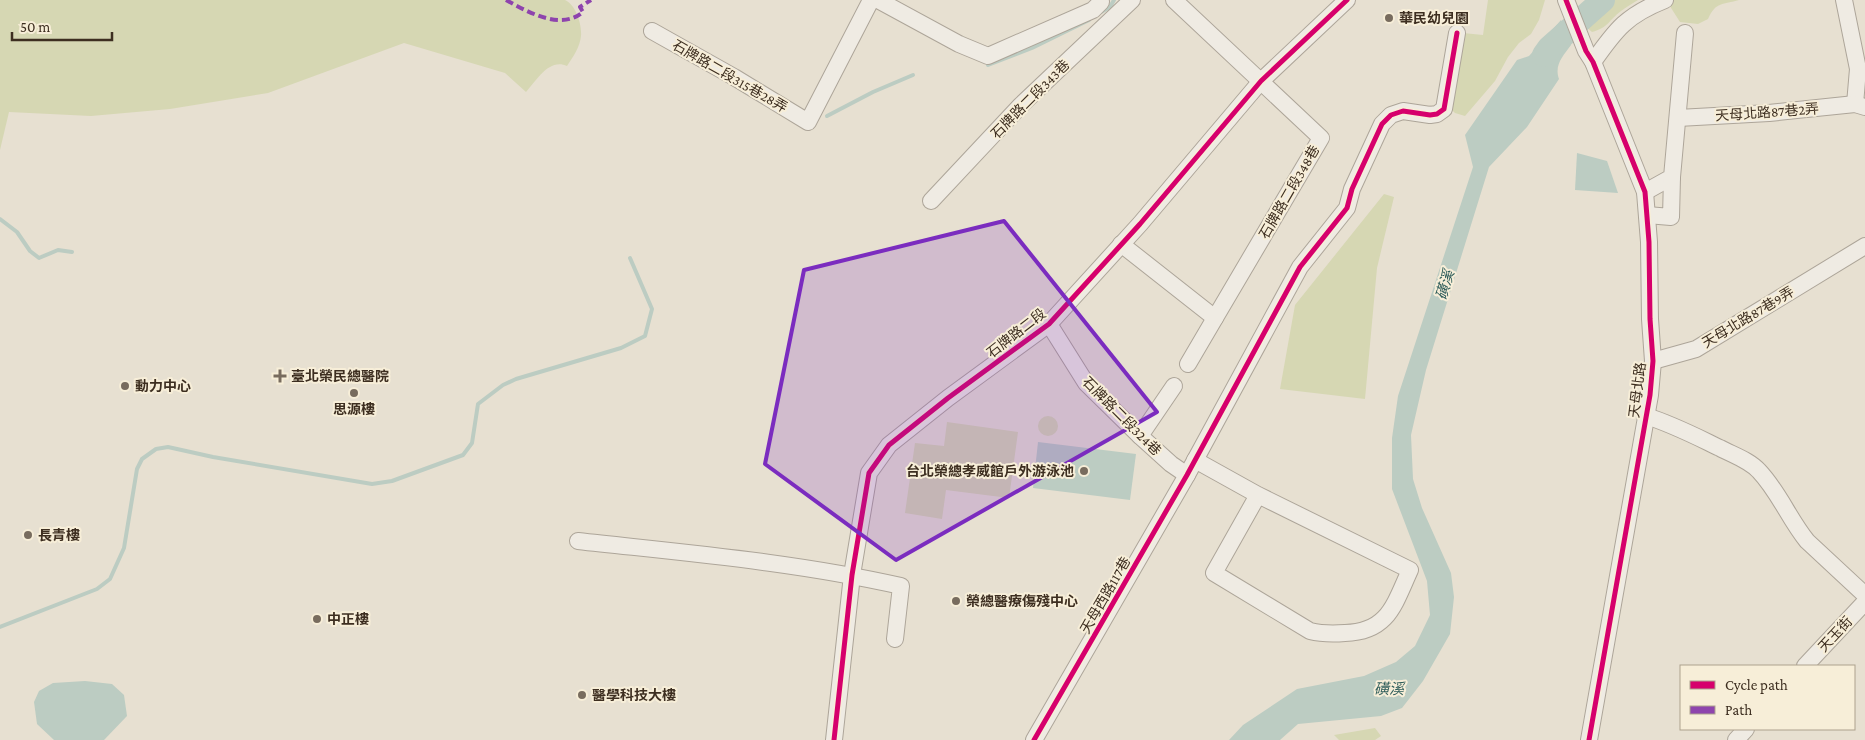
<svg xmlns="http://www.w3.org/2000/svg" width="1865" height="740" font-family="'Crimson Pro','Noto Sans TC',serif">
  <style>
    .green { fill: #d6d7b3 }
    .water { fill: #bcccc2 }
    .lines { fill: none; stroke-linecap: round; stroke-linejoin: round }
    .stream { stroke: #bcccc2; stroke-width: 4 }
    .river { stroke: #bcccc2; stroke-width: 24 }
    .minor-casing { stroke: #ada599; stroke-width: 18 }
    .minor { stroke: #efebe3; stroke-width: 16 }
    .quiet { stroke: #8e44ad; stroke-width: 4; stroke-dasharray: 8 4; stroke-linecap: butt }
    .cycleway-casing { stroke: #f7eed8; stroke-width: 8 }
    .cycleway { stroke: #d6006c; stroke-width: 5 }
    .marked { fill: #7b2cbf; fill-opacity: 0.2; stroke: #7b2cbf; stroke-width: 4; stroke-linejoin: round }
    .poi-dot { fill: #786c5e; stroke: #f7eed8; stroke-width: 2 }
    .labels { text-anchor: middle; stroke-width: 4; stroke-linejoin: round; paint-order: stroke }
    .poi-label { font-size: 14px; font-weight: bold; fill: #3d2e20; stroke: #f7eed8; text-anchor: start }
    .street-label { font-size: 14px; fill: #3d2e20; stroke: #f7eed8 }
    .water-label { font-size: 15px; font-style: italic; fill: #2f5d5a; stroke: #f7eed8 }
  </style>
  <rect width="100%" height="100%" fill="#e7e0d1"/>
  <g class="green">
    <path d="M0 0H565C576 5 582 24 581 36 580 47 573 57 567 66 549 58 537 80 526 92L505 73 404 43 268 93 170 109 91 116 9 112 0 150Z"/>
    <polygon points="1488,0 1545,0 1539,20 1531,34 1519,43 1508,57 1495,81 1465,116 1455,113 1450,108 1463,33 1483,35"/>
    <path d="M1587 0H1638C1632 4 1626 7 1621 11 1609 20 1608 28 1592 32L1585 26 1579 7Z"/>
    <path d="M1666 0H1739C1723 5 1716 1 1708 19L1698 24 1680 22Z"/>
    <polygon points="1384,194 1394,197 1377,268 1365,399 1280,389 1295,305"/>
    <circle cx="1048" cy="426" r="10"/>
    <polygon points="947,422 1018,432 1009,498 946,490 942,519 905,513 915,443 944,446"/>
    <polygon points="1375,728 1381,736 1375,740 1339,740 1334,735"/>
  </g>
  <g class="water">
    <path d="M1561 20 1571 45C1563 56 1554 65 1559 79L1527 127 1489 167 1426 370 1411 435 1413 479 1422 508 1451 573 1454 597 1450 634 1423 681 1402 708 1381 716 1298 724 1280 740H1229L1243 725 1297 689 1364 676 1396 662 1415 646 1430 615 1427 581 1392 489V438L1398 396 1473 167 1465 135 1517 60 1529 56Z"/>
    <polygon points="1577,153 1607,161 1618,193 1575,190"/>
    <polygon points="1038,442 1136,454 1130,500 1033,488"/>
    <polygon points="85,681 112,684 124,695 127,716 104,740 54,740 37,724 34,702 39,691 53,683"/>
  </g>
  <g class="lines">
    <g class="stream">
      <polyline points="1101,12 1110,7 1114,0"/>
      <polyline points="988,65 1032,48 1089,20"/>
      <polyline points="827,116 873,92 913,75"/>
      <polyline points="0,219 17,232 30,251 39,258 58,250 72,252"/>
      <polyline points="0,627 97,589 110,579 124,548 137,469 142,459 156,449 168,447 213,457 372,484 392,481 463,455 472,443 478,404 503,385 516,379 621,348 645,336 652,309 630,258"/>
    </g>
    <polyline class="river" points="1544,55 1549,48 1603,0"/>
    <g class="minor-casing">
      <g id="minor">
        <polyline points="878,0 959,44 988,56 1093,10 1101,2"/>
        <polyline points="1174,0 1321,138 1215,318"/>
        <polyline points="1566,0 1586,51 1593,62 1645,192 1649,242 1650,319 1653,361 1650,395 1589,740"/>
        <polyline points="1844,0 1858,69 1855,104"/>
        <polyline points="652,31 734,77 808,122 871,0"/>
        <path d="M1593 62C1616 29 1627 15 1665 0"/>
        <polyline points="1678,118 1769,113 1855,104 1865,107"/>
        <polyline points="1645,192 1672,177 1685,33"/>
        <polyline points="931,201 1021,105 1132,0"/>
        <polyline points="1647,215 1671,217 1672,177"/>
        <polyline points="1121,244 1215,318 1188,364"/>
        <polyline points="1049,324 1086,383 1140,436 1171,464 1187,475"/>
        <polyline points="1653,361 1696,349 1865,246"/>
        <path d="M1646 416C1672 424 1695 436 1720 448 1733 455 1749 460 1759 471 1779 492 1789 519 1807 541L1865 595"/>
        <polyline points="1140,436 1174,386"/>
        <path d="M1195 460 1258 495 1410 570C1394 605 1388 632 1345 633 1332 634 1322 634 1310 631L1214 573 1258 495"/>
        <path d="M578 541C686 553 795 562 901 586L895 639"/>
        <polyline points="1805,666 1865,602"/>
        <polyline points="834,740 852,575 869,473 889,445 948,398 1049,324 1140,224 1261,81 1347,0"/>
        <polyline points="1034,740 1187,475 1300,267 1347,208 1352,189 1382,124 1391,115 1403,111 1430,115 1437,114 1444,109 1457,33"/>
        <polyline points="1736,740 1746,729"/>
      </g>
    </g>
    <use href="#minor" class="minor"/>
    <path class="quiet" d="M506 0C528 12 561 31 583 12L580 7 591 0"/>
    <g class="cycleway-casing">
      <g id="cycleway">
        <polyline points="1566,0 1586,51 1593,62 1645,192 1649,242 1650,319 1653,361 1650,395 1589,740"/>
        <polyline points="834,740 852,575 869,473 889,445 948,398 1049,324 1140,224 1261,81 1347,0"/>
        <polyline points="1034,740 1187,475 1300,267 1347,208 1352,189 1382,124 1391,115 1403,111 1430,115 1437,114 1444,109 1457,33"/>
      </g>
    </g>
    <use href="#cycleway" class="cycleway"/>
  </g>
  <path class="marked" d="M1004 221 1157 412 896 560 765 464 804 270Z"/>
  <g class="poi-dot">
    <circle cx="1389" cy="18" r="5"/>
    <path d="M277.5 368.5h5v5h5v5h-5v5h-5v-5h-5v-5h5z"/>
    <circle cx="125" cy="386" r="5"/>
    <circle cx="354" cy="393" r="5"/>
    <circle cx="1084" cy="471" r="5"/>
    <circle cx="28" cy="535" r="5"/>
    <circle cx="956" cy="601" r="5"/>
    <circle cx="317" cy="619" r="5"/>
    <circle cx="582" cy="695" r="5"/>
  </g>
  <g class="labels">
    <g class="poi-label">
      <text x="1399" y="23">華民幼兒園</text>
      <text x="291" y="381">臺北榮民總醫院</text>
      <text x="135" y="391">動力中心</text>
      <text x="354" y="414" text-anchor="middle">思源樓</text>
      <text x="1074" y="476" text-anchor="end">台北榮總孝威館戶外游泳池</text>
      <text x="38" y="540">長青樓</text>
      <text x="966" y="606">榮總醫療傷殘中心</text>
      <text x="327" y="624">中正樓</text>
      <text x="592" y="700">醫學科技大樓</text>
    </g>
    <g class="street-label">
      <text transform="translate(730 76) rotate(30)" y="5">石牌路二段315巷28弄</text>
      <text transform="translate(1030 99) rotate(-45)" y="5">石牌路二段343巷</text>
      <text transform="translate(1767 112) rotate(-4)" y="5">天母北路87巷2弄</text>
      <text transform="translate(1289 192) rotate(-60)" y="5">石牌路二段348巷</text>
      <text transform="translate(1748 317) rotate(-31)" y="5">天母北路87巷9弄</text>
      <text transform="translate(1016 333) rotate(-38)" y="5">石牌路二段</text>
      <text transform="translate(1637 390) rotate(-83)" y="5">天母北路</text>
      <text transform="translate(1122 416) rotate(45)" y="5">石牌路二段324巷</text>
      <text transform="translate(1105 595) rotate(-60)" y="5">天母西路117巷</text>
      <text transform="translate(1835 634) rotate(-47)" y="5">天玉街</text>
    </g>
    <g class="water-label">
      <text transform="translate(1445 285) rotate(-73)" y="5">磺溪</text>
      <text x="1389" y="694">磺溪</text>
    </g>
  </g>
  <rect x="1680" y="665" width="175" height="65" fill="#f7eed8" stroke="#ada18e"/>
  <rect x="1690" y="681" width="25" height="8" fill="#d6006c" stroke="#ada18e"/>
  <text x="1725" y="690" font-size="15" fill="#3d2e20">Cycle path</text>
  <rect x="1690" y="706" width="25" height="8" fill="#8e44ad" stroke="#ada18e"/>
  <text x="1725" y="715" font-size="15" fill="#3d2e20">Path</text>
  <path d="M12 32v8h100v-8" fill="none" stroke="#3d2e20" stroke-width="2.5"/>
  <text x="20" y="32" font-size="15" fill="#3d2e20" stroke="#f7eed8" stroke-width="4" paint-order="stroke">50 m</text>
</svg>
